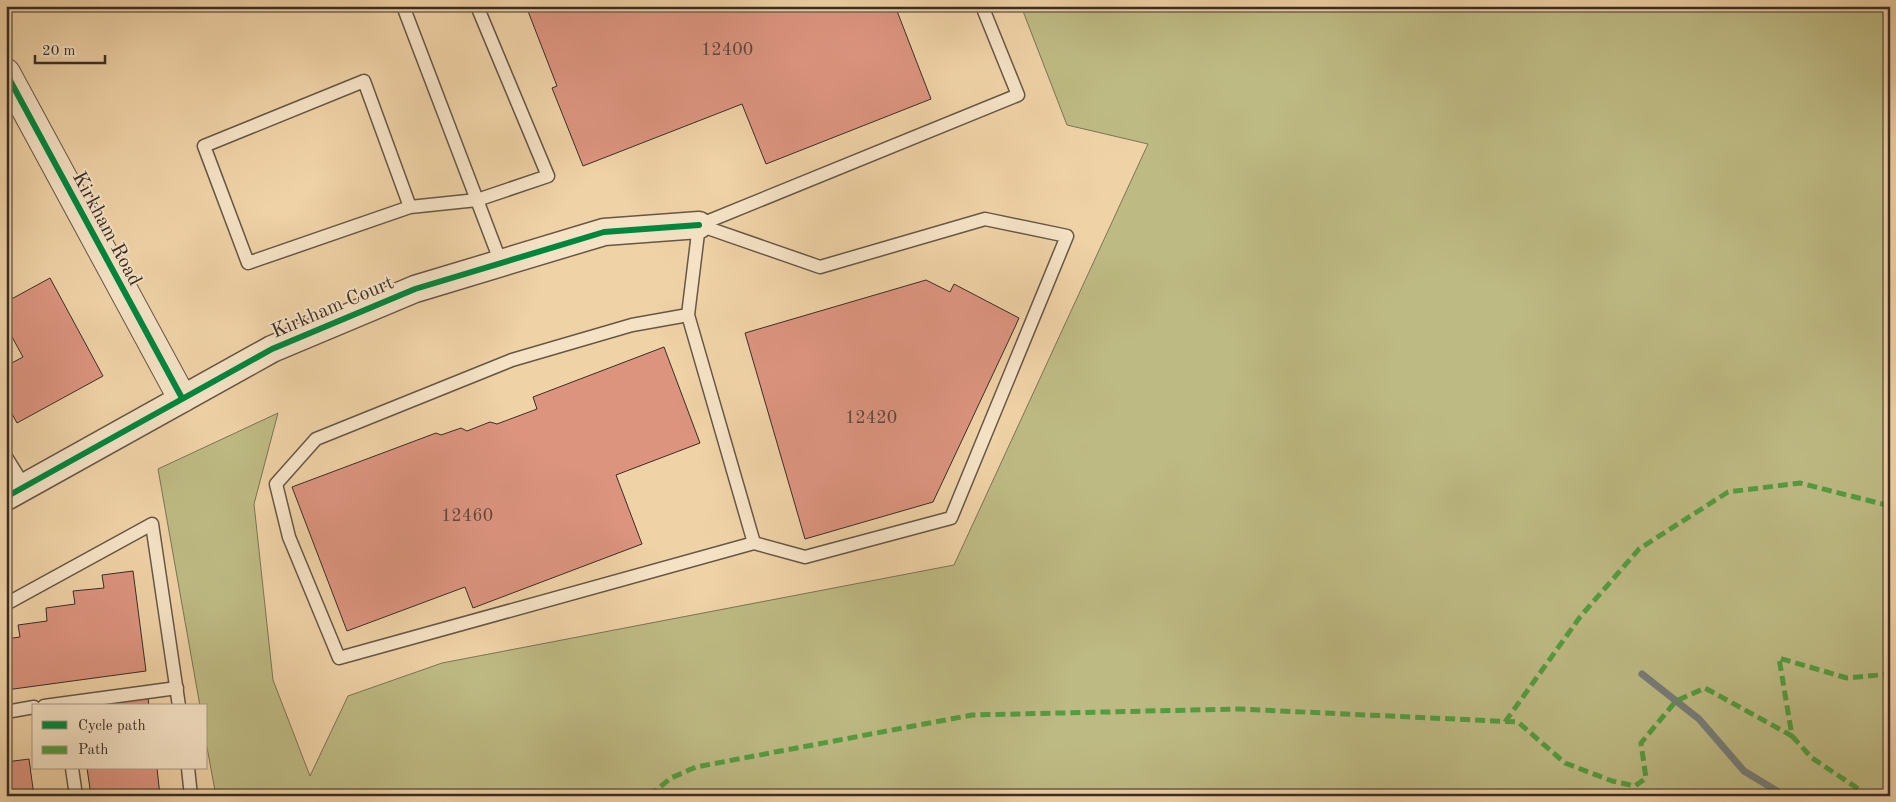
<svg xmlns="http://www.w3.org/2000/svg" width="1896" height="802" font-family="'Old Standard TT',serif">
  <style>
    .green { fill: #beba83; stroke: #7b7454 }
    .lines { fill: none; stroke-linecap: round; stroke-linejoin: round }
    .stream { stroke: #767e7b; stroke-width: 7 }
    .building { fill: #dc947f; stroke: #382e26 }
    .service-casing { stroke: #665746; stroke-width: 15 }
    .minor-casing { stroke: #665746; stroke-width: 29 }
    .tertiary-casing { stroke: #665746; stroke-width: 30 }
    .service { stroke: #f5e2c5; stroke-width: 12 }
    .minor { stroke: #f5e2c5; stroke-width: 26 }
    .tertiary { stroke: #f5e2c5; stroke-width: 28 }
    .quiet { stroke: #529d40; stroke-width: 5; stroke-dasharray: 10 5; stroke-linecap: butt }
    .cycleway-casing { stroke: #f5e2c5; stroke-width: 9 }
    .cycleway { stroke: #00873e; stroke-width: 6 }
    .labels { text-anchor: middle; stroke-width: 4; stroke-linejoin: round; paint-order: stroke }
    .number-label { font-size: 18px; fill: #61483c }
    .street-label { font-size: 20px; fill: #382e26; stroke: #f5e2c5 }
  </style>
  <rect width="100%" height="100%" fill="#efd2a6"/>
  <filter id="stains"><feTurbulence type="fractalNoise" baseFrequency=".004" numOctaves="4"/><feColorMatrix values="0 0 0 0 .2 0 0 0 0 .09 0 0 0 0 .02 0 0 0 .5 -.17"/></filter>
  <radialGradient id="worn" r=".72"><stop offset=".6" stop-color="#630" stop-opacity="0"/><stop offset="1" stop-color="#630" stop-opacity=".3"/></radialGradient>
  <polygon class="green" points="1021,6 1890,6 1890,796 216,796 206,742 206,706 200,706 158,469 278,413 254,504 273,680 310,776 348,696 442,663 954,565 1148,144 1067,125"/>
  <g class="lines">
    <polyline class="stream" points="1642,674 1699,719 1744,771 1785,796"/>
  </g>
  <g class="building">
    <polygon points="526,6 904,6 905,8 897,11 931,99 766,164 742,104 583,166 552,88 557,86"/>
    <polygon points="50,278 103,376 17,423 6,403 6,366 23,357 6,326 6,302"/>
    <polygon points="926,280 950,292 954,284 1019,318 1015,327 933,502 805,539 745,333"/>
    <polygon points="664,347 700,443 616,475 642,544 473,608 465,587 347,631 292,487 436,433 441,435 461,428 467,431 490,422 497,424 537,409 533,397"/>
    <polygon points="133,571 146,671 6,690 6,639 20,637 18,625 47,621 46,608 75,604 73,591 104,588 102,575"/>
    <polygon points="148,698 149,706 85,706"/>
    <polygon points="29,759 34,796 6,796 6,762"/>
    <polygon points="87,768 157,768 160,796 91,796"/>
  </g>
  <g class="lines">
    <g class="service-casing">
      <g id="service">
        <polyline points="403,6 477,200 548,176 477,6"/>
        <polyline points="410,207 364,81 204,146 248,263 410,207 477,200 501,263"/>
        <polyline points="699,225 820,267 985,219 1067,236 951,518 805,557 754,543"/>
        <polyline points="699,225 1018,95 982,6"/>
        <polyline points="688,315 632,325 512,360 316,439 276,484 289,537 339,658 754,543 688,315 699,225"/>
        <polyline points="6,457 24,486"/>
        <polyline points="6,604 152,524 179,706"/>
        <polyline points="44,706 177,688"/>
        <polyline points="6,712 34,707"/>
        <polyline points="72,768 76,796"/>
        <polyline points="188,768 191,796"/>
      </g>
    </g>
    <g class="minor-casing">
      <polyline id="minor" points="6,497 272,349 415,289 604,232 699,225"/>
    </g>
    <g class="tertiary-casing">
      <polyline id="tertiary" points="6,73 182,398"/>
    </g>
    <use href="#service" class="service"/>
    <use href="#minor" class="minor"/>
    <use href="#tertiary" class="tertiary"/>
    <g class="quiet">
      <polyline points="1505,722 1580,617 1639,549 1728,492 1800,483 1890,506"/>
      <polyline points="1792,736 1812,758 1869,796"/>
      <polyline points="649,796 671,778 696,767 972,715 1238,709 1518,722 1565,763 1612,781 1635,786 1646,778 1641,743 1676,701 1705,688 1792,736 1779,658 1847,678 1890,674"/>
    </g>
    <g class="cycleway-casing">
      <g id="cycleway">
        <polyline points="6,73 182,398"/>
        <polyline points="6,497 272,349 415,289 604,232 699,225"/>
      </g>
    </g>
    <use href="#cycleway" class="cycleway"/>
  </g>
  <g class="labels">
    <g class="number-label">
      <text x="727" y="55">12400</text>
      <text x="871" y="423">12420</text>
      <text x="467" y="521">12460</text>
    </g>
    <g class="street-label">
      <text transform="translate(108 228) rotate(62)" y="7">Kirkham Road</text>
      <text transform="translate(332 306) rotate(-23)" y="7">Kirkham Court</text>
    </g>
  </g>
  <rect width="1896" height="802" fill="none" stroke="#efd2a6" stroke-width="25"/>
  <rect x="8" y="8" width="1881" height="787" fill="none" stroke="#382e26" stroke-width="2.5"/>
  <rect x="12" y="12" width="1871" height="777" fill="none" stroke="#382e26"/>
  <rect x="32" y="704" width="175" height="65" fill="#f5e2c5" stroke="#a99a85"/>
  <rect x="42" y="721" width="25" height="8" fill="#00873e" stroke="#a99a85"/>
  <text x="78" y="730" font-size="15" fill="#382e26">Cycle path</text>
  <rect x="42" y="746" width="25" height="8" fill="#529d40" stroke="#a99a85"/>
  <text x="78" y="754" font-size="15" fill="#382e26">Path</text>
  <path d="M35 55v8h70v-8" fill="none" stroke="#382e26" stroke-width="2.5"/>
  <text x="42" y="55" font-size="15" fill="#382e26" stroke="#f5e2c5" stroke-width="4" paint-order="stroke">20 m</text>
  <rect width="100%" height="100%" filter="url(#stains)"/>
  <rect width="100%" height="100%" fill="url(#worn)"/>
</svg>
